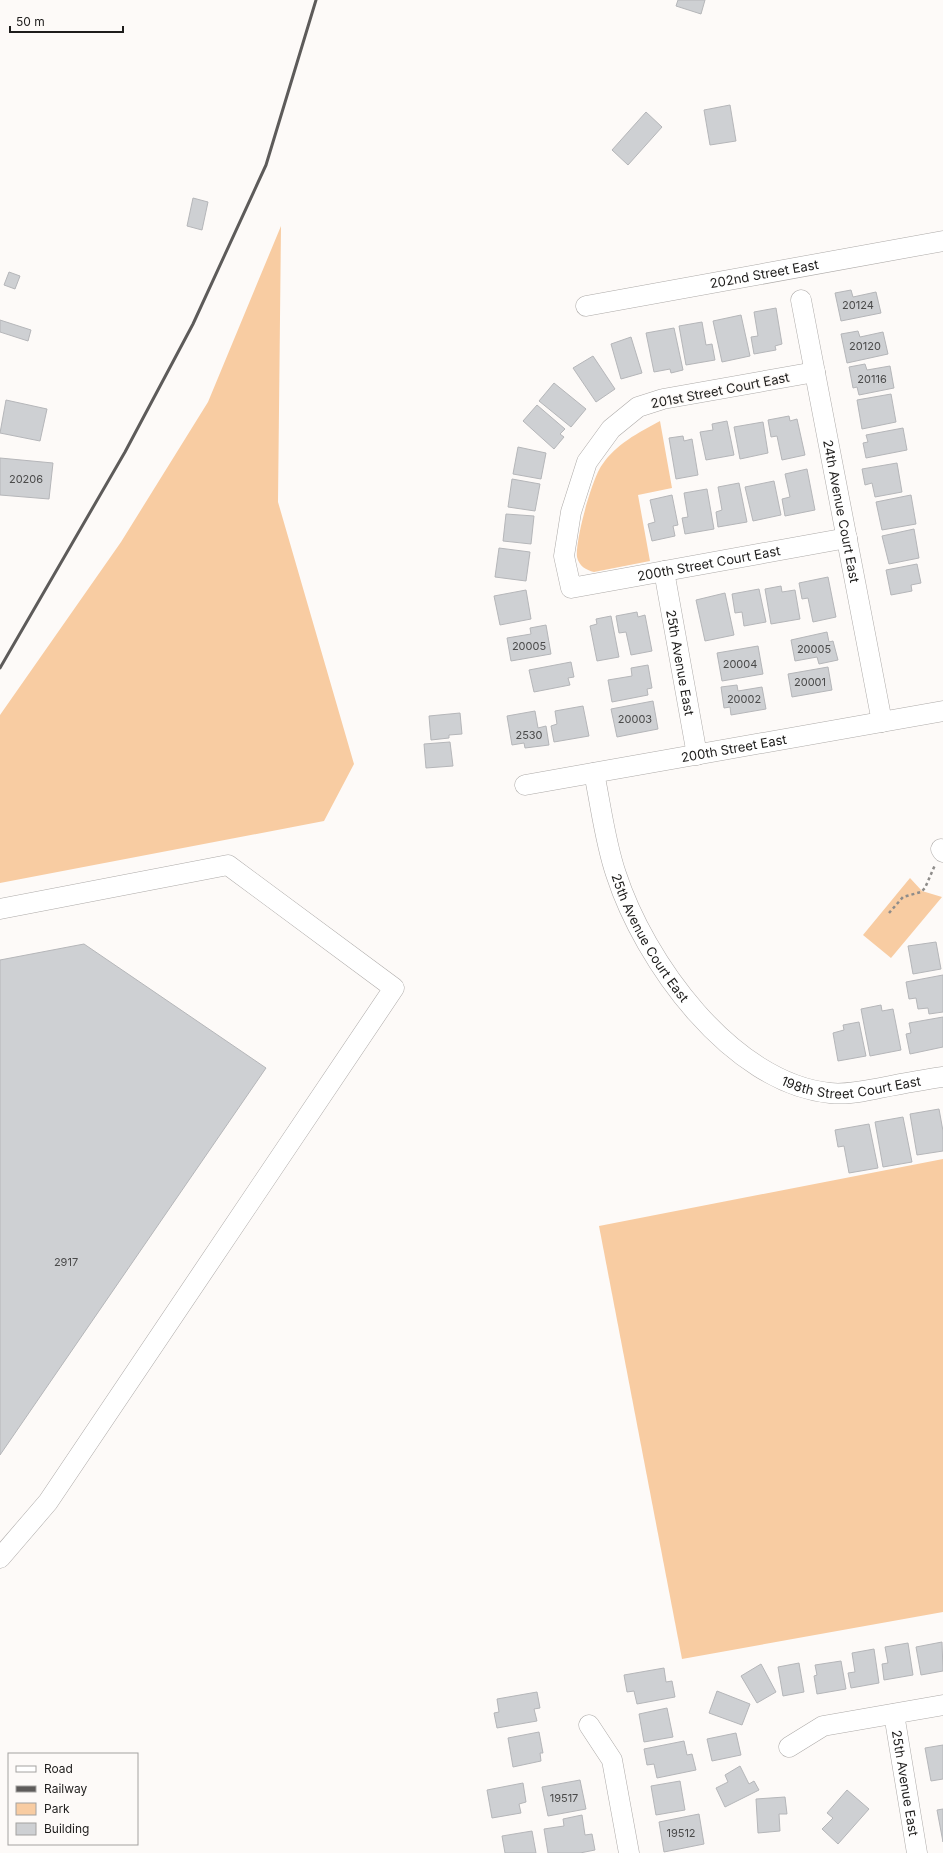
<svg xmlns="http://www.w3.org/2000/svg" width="943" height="1853" font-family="Inter,sans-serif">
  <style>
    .green { fill: #f8cca2 }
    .building { fill: #ced0d3; stroke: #b5b6b9 }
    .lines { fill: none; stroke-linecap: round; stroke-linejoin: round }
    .minor-casing { stroke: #adaaa8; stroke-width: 21 }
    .path { stroke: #8e8c8a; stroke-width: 2.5; stroke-dasharray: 3 3; stroke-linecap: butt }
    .minor { stroke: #fff; stroke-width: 20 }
    .rail { stroke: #5d5b5a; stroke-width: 3 }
    .labels { text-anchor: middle; stroke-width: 3; stroke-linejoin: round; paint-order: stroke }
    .number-label { font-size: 11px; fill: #4a4a4a }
    .street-label { font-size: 13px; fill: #1e1d1c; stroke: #fdfaf8 }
  </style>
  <rect width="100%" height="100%" fill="#fdfaf8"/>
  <g class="green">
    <polygon points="281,226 278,502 354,764 324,821 0,883 0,715 121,542 208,402"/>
    <path d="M660 421 672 488 638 495 650 561 594 572C586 570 579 566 577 557 575 541 592 478 602 465 616 444 638 433 660 421Z"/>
    <polygon points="910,878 922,891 942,897 891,958 863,935"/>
    <polygon points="943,1159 943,1612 682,1659 599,1226"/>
  </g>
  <g class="building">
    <polygon points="678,0 705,0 701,14 676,6"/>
    <polygon points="730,105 736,141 710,145 704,110"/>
    <polygon points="646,112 662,127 628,165 612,150"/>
    <polygon points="193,198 208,202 202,230 187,226"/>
    <polygon points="9,272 20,276 15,289 4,285"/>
    <polygon points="851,290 853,297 876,292 881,313 841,321 835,293"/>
    <polygon points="776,308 782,344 775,346 776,350 754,354 751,337 758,336 754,312"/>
    <polygon points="741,315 750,356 722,362 713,321"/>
    <polygon points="0,320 31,330 28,341 0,332"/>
    <polygon points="702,322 706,345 712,344 715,360 686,365 679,326"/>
    <polygon points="674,328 683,370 671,373 670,369 654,372 646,333"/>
    <polygon points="858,331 860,337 883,332 888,354 847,363 841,334"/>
    <polygon points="631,337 642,373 621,379 611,344"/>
    <polygon points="593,356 615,389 596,402 573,368"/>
    <polygon points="865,364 867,370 890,366 894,388 859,395 857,387 853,388 849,367"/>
    <polygon points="554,383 586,409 571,427 539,401"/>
    <polygon points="891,394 896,422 862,429 857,400"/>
    <polygon points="6,400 47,409 40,441 0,433"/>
    <polygon points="537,405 565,429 560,434 564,437 554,449 523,421"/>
    <polygon points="789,416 790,421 797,419 805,455 782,460 777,436 771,437 768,420"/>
    <polygon points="727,421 734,455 706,460 700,432 713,430 712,424"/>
    <polygon points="763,422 768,453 740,459 734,427"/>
    <polygon points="903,428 907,450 866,458 863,443 868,442 866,435"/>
    <polygon points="683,436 684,441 692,439 698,475 676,479 669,438"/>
    <polygon points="518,447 546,453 541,479 513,474"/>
    <polygon points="0,458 53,463 49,499 0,495"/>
    <polygon points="897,463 902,492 875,497 872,483 865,485 862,469"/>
    <polygon points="807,469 815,510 785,516 782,499 790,497 785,474"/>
    <polygon points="512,479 540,484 535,511 508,507"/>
    <polygon points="774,481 781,515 753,521 745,487"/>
    <polygon points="739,483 747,522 718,527 716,512 722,510 718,487"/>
    <polygon points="707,489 714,529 685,534 682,518 688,517 684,493"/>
    <polygon points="672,495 678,525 673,526 675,536 652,541 648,524 655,522 650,500"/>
    <polygon points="911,495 916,524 882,530 876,502"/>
    <polygon points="506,514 534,516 531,544 503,541"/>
    <polygon points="914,529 919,558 889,564 882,536"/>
    <polygon points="499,548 530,552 526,581 495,577"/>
    <polygon points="917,564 921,583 911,585 912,591 891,595 886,570"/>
    <polygon points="828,577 836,617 813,622 808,598 802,599 799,583"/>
    <polygon points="781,586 782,592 795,590 800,619 771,624 765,589"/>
    <polygon points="759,589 766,622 744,626 742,612 735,613 732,594"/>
    <polygon points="526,590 531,619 500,625 494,596"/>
    <polygon points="725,593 734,635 705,641 696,600"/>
    <polygon points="637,612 638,617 645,615 652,651 631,655 626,632 619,633 616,616"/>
    <polygon points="611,616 619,657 597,661 590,626 597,624 596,619"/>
    <polygon points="546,625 551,654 511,661 507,638 531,634 530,628"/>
    <polygon points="827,632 829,642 833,641 838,660 819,664 817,657 795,661 791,640"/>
    <polygon points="758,646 763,674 722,681 717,653"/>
    <polygon points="571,662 574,677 568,678 570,685 534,692 529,670"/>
    <polygon points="648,665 652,688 647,689 648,695 612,702 608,680 632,676 631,668"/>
    <polygon points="828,667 832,690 792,697 788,674"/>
    <polygon points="737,685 738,691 762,687 766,709 731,715 730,707 724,708 721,687"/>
    <polygon points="653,701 658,729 617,737 611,709"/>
    <polygon points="583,706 589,736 554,742 551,726 557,724 555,711"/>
    <polygon points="535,711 538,728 546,726 549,745 525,748 524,743 512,745 507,716"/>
    <polygon points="460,713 462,734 449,735 449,738 431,740 429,716"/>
    <polygon points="450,742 453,766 426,768 424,744"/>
    <polygon points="936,942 941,969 913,974 908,946"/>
    <polygon points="84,944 266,1068 0,1455 0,960"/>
    <polygon points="943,975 943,1012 929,1014 928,1008 918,1009 916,998 909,999 906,982"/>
    <polygon points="881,1005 882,1011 893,1009 901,1050 870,1056 861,1009"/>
    <polygon points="943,1017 943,1047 910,1054 906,1034 911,1033 909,1023"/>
    <polygon points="859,1022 866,1056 838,1061 833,1033 844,1030 843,1025"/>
    <polygon points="939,1109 943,1131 943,1151 917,1155 910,1114"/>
    <polygon points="903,1117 912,1162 883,1167 875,1122"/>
    <polygon points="869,1124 878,1168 849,1173 844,1146 838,1147 835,1130"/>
    <polygon points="942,1642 943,1671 921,1675 916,1647"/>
    <polygon points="908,1643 913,1675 884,1680 882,1664 888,1663 885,1647"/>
    <polygon points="874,1649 879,1683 851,1688 848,1673 855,1672 852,1653"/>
    <polygon points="841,1661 846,1689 817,1694 814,1676 817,1675 815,1665"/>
    <polygon points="799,1663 804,1692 783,1696 778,1667"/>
    <polygon points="761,1664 776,1692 757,1703 741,1676"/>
    <polygon points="664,1668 666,1682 672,1681 675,1697 637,1704 634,1691 627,1692 624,1675"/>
    <polygon points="717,1691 750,1704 742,1725 709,1713"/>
    <polygon points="537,1692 540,1708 534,1709 537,1721 497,1728 494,1713 499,1712 497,1699"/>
    <polygon points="667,1708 673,1737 644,1742 639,1714"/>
    <polygon points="539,1732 543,1753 540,1753 541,1761 513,1767 508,1738"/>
    <polygon points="736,1733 741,1755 712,1761 707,1739"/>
    <polygon points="684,1741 687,1755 692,1754 696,1770 657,1778 654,1764 647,1765 644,1749"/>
    <polygon points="943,1745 943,1779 931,1781 925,1748"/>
    <polygon points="740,1766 749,1784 754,1781 759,1790 725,1807 716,1788 728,1782 725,1775"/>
    <polygon points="580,1780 586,1809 548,1816 542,1787"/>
    <polygon points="680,1781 685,1810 656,1815 651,1786"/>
    <polygon points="523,1783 526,1802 519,1804 521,1813 492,1818 487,1790"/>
    <polygon points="847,1790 869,1809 838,1844 822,1829 833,1818 827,1813"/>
    <polygon points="785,1797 787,1814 779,1814 780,1831 758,1833 756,1799"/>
    <polygon points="943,1809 943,1842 937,1810"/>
    <polygon points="699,1814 704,1844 664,1852 659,1822"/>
    <polygon points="582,1815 585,1835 592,1834 595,1850 580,1853 548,1853 544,1829 564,1826 563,1819"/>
    <polygon points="532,1831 536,1853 505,1853 502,1836"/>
  </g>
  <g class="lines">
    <g class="minor-casing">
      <g id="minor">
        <path id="s1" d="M801 300 882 722"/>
        <path id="s2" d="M586 306 943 241"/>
        <path id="s3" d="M815 372 663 399 638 407 611 429 587 462 571 512 564 556 571 588 847 538"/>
        <path id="s4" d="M664 571 697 755"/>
        <path id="s5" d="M594 773C601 806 605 842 616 874 644 961 731 1083 830 1093 847 1095 864 1091 880 1088 901 1084 922 1080 943 1077"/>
        <path id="s6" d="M525 785 943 711"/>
        <polyline points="941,849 943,852"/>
        <polyline points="0,909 228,865 394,988 48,1502 0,1558"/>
        <path id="s7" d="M894 1714 917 1853"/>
        <polyline points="589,1725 612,1760 629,1853"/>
        <polyline points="789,1747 823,1726 943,1705"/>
      </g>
    </g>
    <polyline class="path" points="889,913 903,897 921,892 925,888 935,865"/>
    <use href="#minor" class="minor"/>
    <polyline class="rail" points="0,668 125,452 193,324 266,165 316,0"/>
  </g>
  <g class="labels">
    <g class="number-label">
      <text x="858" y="309">20124</text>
      <text x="865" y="350">20120</text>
      <text x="872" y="383">20116</text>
      <text x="26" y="483">20206</text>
      <text x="529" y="650">20005</text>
      <text x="814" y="653">20005</text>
      <text x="740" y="668">20004</text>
      <text x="810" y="686">20001</text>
      <text x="744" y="703">20002</text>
      <text x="635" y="723">20003</text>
      <text x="529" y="739">2530</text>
      <text x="66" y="1266">2917</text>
      <text x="564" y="1802">19517</text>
      <text x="681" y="1837">19512</text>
    </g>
    <g class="street-label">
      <text dy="5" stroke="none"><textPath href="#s2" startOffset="181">202nd Street East</textPath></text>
      <text transform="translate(720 390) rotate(-11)" y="5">201st Street Court East</text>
      <text dy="5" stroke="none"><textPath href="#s1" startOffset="215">24th Avenue Court East</textPath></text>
      <text dy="5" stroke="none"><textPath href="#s3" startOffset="526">200th Street Court East</textPath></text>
      <text dy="5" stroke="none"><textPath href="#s4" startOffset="93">25th Avenue East</textPath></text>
      <text dy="5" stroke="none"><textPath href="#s6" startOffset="212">200th Street East</textPath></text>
      <text dy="5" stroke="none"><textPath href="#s5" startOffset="176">25th Avenue Court East</textPath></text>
      <text dy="5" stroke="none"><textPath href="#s5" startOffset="445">198th Street Court East</textPath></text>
      <text dy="5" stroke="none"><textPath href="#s7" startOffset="70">25th Avenue East</textPath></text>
    </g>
  </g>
  <rect x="8" y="1753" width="130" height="92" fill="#fdfaf8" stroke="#a4a2a0"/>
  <rect x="16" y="1766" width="20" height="6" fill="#ffffff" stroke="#a4a2a0"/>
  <text x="44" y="1773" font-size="12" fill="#1e1d1c">Road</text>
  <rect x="16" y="1786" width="20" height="6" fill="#5d5b5a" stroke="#a4a2a0"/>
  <text x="44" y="1793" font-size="12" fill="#1e1d1c">Railway</text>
  <rect x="16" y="1803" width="20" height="12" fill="#f8cca2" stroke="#a4a2a0"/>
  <text x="44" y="1813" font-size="12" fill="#1e1d1c">Park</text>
  <rect x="16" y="1823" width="20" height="12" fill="#ced0d3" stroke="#a4a2a0"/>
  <text x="44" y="1833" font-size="12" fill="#1e1d1c">Building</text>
  <path d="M10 26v6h113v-6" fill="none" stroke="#1e1d1c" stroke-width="2"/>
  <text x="16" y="26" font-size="12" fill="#1e1d1c" stroke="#fdfaf8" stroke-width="3" paint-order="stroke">50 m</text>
</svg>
